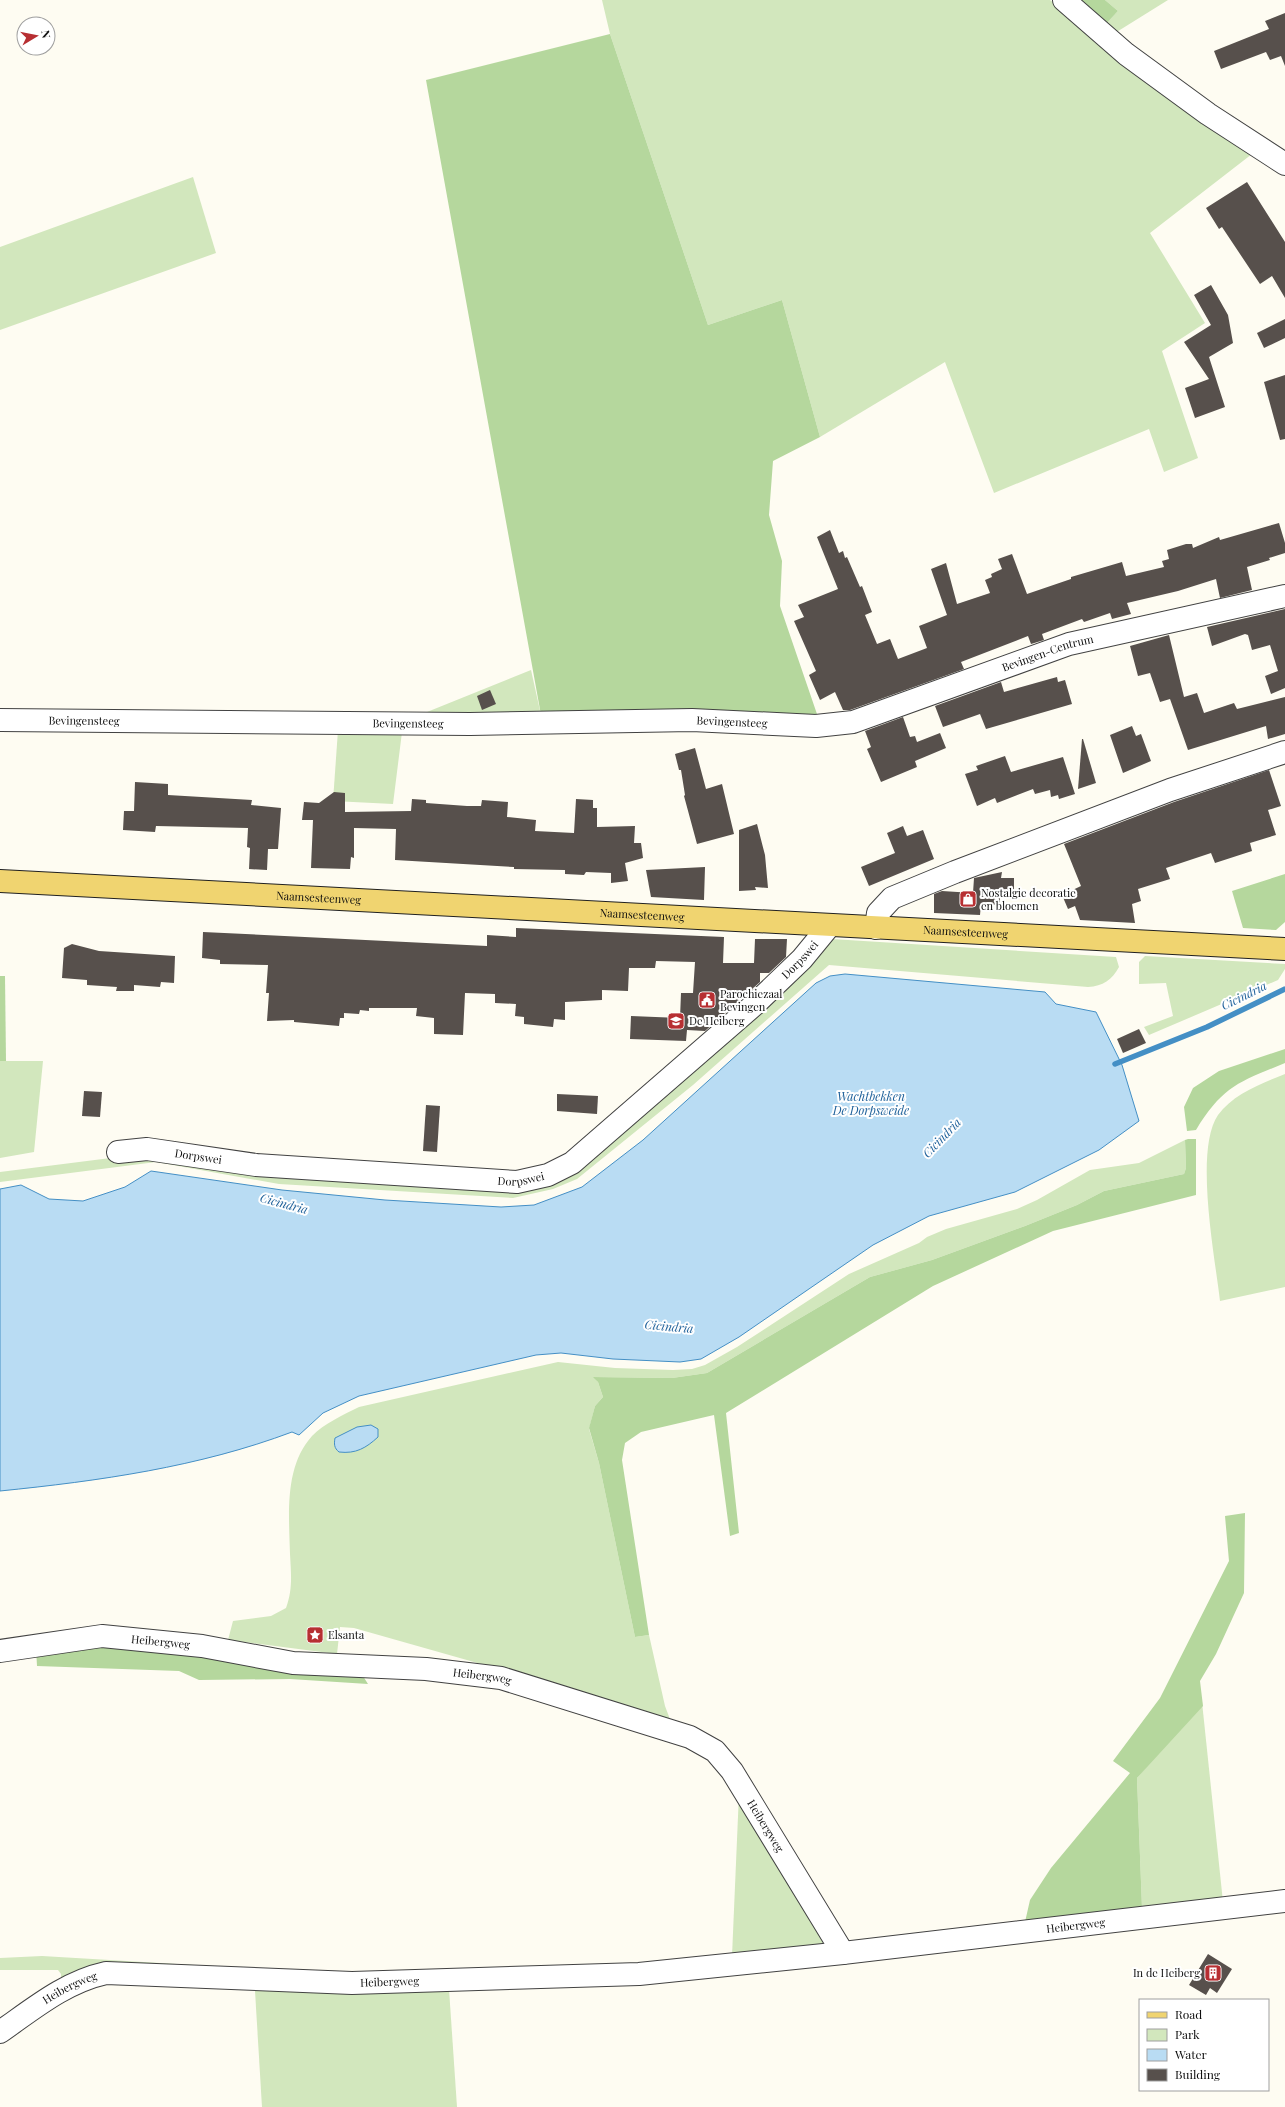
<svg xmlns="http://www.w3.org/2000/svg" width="1285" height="2107" font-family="'Playfair Display',serif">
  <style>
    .green { fill: #d2e7bd }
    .forest { fill: #b5d79d }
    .water { fill: #b9dcf3; stroke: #448fc5 }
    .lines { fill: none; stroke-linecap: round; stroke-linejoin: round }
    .stream { stroke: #448fc5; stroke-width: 5.5 }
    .building { fill: #57504c }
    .minor-casing { stroke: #424242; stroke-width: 24 }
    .major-casing { stroke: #202020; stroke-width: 24 }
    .minor { stroke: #fff; stroke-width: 22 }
    .major { stroke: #f0d470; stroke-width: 22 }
    .labels { text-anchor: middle; stroke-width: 4; stroke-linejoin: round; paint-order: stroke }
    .street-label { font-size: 11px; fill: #0f0f0f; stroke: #fff }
    .poi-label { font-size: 11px; fill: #0f0f0f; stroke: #fff; text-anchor: start }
    .water-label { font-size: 12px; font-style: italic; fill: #1f619a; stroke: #fff }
  </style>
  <rect width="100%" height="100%" fill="#fefcf2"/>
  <g class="green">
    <polygon points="602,0 1050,0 1252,154 1150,233 1205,323 1162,351 1198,458 1164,472 1149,429 994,493 945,362 820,437 782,300 708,325 610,34"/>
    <polygon points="1105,0 1168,0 1115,33 1105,25 1118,11"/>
    <polygon points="193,177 216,253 0,330 0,247"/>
    <polygon points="531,670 541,715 422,714"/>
    <polygon points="338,730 402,732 393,804 333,801"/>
    <path d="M832 939 1116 957 1119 967C1112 980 1103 986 1088 987L829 965 693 1085 577 1179 553 1189 513 1198 279 1184 156 1162 0 1182V1172L158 1152 538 1184 690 1071 822 952Z"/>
    <polygon points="1145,956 1285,964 1285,969 1278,980 1149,1035 1144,1027 1173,1016 1166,983 1139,984 1139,962"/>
    <polygon points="0,1061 43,1061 34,1152 0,1158"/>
    <path d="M1285 1074V1287L1220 1301C1215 1257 1194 1150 1218 1115 1233 1094 1262 1083 1285 1074Z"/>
    <path d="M1185 1140 1186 1168 1184 1174 1104 1191 1077 1205 1025 1226 932 1260 870 1277 707 1373 672 1378 594 1377 598 1382 603 1397 595 1406 589 1429 599 1463 635 1637 649 1635 665 1706 671 1722 602 1702 511 1669 488 1666 354 1628 340 1627 337 1654 228 1640 233 1621 271 1616 286 1608C293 1589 291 1574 290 1554 289 1515 284 1467 312 1436 325 1423 343 1415 359 1407L558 1362 615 1368 673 1370 692 1369 705 1365 737 1347 849 1274 919 1243 927 1237 946 1229 1017 1209 1037 1200 1090 1170 1139 1163Z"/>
    <polygon points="1202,1702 1223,1902 1142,1908 1137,1778"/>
    <polygon points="739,1793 828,1946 732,1956"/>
    <polygon points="42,1956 194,1965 205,1966 61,1982 61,1974 58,1970 0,1970 0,1958"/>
    <polygon points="351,1989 449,1989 457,2107 262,2107 255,1991"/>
  </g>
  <g class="forest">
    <polygon points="1076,0 1105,0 1118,11 1105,25"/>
    <polygon points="610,34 708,325 782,300 820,437 773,461 769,515 782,561 780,606 818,717 541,715 426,80"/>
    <polygon points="1285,874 1285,922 1276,930 1243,928 1232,891"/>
    <polygon points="0,976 5,976 6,1061 0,1061"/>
    <path d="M1285 1049V1063C1239 1082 1223 1086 1196 1130L1187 1131 1184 1107 1193 1088 1219 1071Z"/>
    <polygon points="1188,1139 1196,1139 1196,1195 1053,1231 933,1286 726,1413 739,1533 730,1536 714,1415 641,1432 625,1443 622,1460 649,1635 635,1637 599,1463 589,1428 595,1406 603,1397 598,1382 593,1377 672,1378 707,1373 870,1277 932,1260 1025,1226 1077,1205 1104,1191 1184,1174 1186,1168 1185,1140"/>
    <polygon points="1245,1513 1244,1593 1216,1654 1200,1681 1203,1706 1137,1778 1142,1908 1025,1922 1030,1900 1051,1868 1130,1773 1113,1761 1160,1698 1229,1561 1225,1516"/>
    <polygon points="97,1642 361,1673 368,1684 290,1679 199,1680 179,1671 37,1666 36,1648"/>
  </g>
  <g class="water">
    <path d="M845 974 1045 992 1056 1004 1096 1012 1122 1065 1139 1121 1099 1150 1015 1192 929 1216 873 1245 739 1337 701 1359 680 1362 613 1359 561 1353 536 1355 359 1396 323 1413 299 1435 292 1432C199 1467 99 1481 0 1491V1189L21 1185 49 1199 83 1201 125 1187 151 1171 282 1190 385 1200 501 1207 534 1205 582 1187 643 1140 816 983 830 976Z"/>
    <path d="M371 1425 378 1429V1437C366 1448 356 1454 339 1452 334 1448 334 1444 335 1438L357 1427Z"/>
  </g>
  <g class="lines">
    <polyline class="stream" points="1115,1064 1207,1027 1285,989"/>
  </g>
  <g class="building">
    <polygon points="1285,13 1285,66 1281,56 1270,60 1266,52 1221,69 1214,51 1269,29 1265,21"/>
    <polygon points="1247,182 1285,242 1285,298 1272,276 1260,284 1222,227 1219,229 1206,208"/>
    <polygon points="1211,285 1228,315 1233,343 1209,357 1225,407 1195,418 1185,388 1209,379 1184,342 1211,325 1194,295"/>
    <polygon points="1285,319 1285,338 1264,348 1257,333"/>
    <polygon points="1285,375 1285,439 1280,440 1264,382"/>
    <polygon points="1279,523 1285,543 1285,553 1269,558 1270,560 1247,567 1252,590 1220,598 1216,579 1178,591 1127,603 1131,614 1112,619 1110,613 1084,622 1082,619 1042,634 1044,640 1031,644 1028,636 961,662 964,669 850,710 843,710 835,692 820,700 809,675 816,671 794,621 804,617 798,605 838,589 817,537 830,530 839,553 843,551 845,558 847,557 860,587 862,586 872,612 865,615 877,644 890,639 898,659 927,648 919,626 947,615 931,569 946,563 957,604 990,593 985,580 992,577 991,574 1002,569 998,559 1012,554 1027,594 1071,579 1071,577 1122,562 1126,576 1164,567 1162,561 1169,559 1167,550 1186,544 1192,544 1193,548 1219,537 1220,540"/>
    <polygon points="1285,609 1285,688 1271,694 1265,676 1278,671 1270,645 1252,650 1248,635 1245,634 1212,646 1207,627"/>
    <polygon points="1169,635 1184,697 1197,693 1204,713 1234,703 1237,709 1285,697 1285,734 1268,739 1266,726 1188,750 1170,699 1160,702 1150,673 1138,676 1130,646"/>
    <polygon points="1057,677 1058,682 1065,680 1072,704 986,729 980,714 943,727 935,706 1001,682 1004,692"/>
    <polygon points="490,690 496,704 482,710 477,696"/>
    <polygon points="903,717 910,737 915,736 917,742 940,733 946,748 915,761 917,767 881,782 867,749 871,747 865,731"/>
    <polygon points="1132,726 1136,736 1141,734 1151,761 1123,773 1110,735"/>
    <polygon points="1082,739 1083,739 1096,783 1078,789"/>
    <polygon points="695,748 706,789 722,784 734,834 697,844 684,796 685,795 681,770 679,770 675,754"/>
    <polygon points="1005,756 1011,772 1063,757 1075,794 1059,799 1058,795 1051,797 1050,790 1035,794 1033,789 997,803 995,798 977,806 965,774 978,770 976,766"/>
    <polygon points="1269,770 1281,806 1268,810 1276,835 1250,843 1252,851 1215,863 1211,853 1166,868 1170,879 1138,889 1141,901 1132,904 1135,923 1080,920 1075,906 1068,909 1062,895 1081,886 1064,844 1174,802"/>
    <polygon points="135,782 168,784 168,795 252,800 251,805 281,808 278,849 268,849 267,870 249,869 250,848 247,847 248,828 156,826 155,832 123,830 124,811 134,811"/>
    <polygon points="334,792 345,793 345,812 411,811 412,799 426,800 426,803 467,806 481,806 482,800 508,802 507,817 536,820 535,831 574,833 576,799 593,800 593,808 597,808 597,827 635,826 634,843 641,843 643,858 625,863 628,881 611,883 611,873 586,872 584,875 565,874 565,870 514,869 514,867 395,860 396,829 354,828 354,858 351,857 350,869 311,868 313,820 302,820 304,802 319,803"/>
    <polygon points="757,824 765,855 768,888 755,887 756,890 739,891 739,830"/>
    <polygon points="903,826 907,836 923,830 934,859 869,886 861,867 895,853 887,833"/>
    <polygon points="705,867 704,900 651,897 646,870"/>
    <polygon points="1002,872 1001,878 1014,878 1014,893 1000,893 1000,905 981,904 980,915 934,913 934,894 942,891 973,893 974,878"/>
    <polygon points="516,928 724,937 723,963 754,963 755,939 787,939 786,957 769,973 760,973 760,982 705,1031 687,1030 686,1041 630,1039 631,1016 680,1018 681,993 693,993 695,962 656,961 655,968 629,968 628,991 602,990 602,1000 565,1002 565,1020 554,1019 553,1027 524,1024 524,1017 515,1016 516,1004 495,1003 495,994 465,993 463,1035 434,1034 434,1018 416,1016 417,1008 369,1008 369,1011 360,1010 359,1014 344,1013 344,1018 340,1018 339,1026 294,1022 294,1020 267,1021 269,993 266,993 268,965 220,964 220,960 202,958 203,932 487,946 487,935 516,937"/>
    <polygon points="72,944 99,951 175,956 174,983 161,982 160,987 134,985 134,991 116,991 117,987 87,985 87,980 62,978 64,948"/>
    <polygon points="1139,1029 1146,1043 1123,1053 1117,1039"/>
    <polygon points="84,1091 102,1092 100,1117 82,1116"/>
    <polygon points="557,1094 598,1096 597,1114 557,1111"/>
    <polygon points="426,1105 440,1106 437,1152 423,1151"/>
    <polygon points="1208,1954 1232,1969 1217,1993 1210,1988 1206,1995 1189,1985"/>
  </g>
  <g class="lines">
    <g class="minor-casing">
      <g id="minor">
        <polyline points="1064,0 1126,54 1208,114 1285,164"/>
        <path id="s1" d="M0 720 470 724 692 720 816 726 853 722 1069 644 1285 596"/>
        <polyline points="876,928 878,913 892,898 955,872 1170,790 1285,752"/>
        <path id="s2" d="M118 1152 147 1149 256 1165 517 1182 548 1175 572 1163 754 1005 802 959 830 925"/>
        <path id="s3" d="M0 1651 102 1636 202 1646 293 1663 426 1669 501 1678 690 1737 715 1751 732 1771 843 1953"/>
        <path id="s4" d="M0 2032C33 2009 65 1982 106 1973L352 1983 639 1974 843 1953 1285 1901"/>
      </g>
    </g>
    <g class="major-casing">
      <g id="major">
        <path id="s5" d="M0 881 1285 949"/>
      </g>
    </g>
    <use href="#minor" class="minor"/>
    <use href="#major" class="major"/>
  </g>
  <defs>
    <g id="shop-square" transform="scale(0.9)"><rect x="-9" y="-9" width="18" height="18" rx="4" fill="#b72f32" stroke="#fff"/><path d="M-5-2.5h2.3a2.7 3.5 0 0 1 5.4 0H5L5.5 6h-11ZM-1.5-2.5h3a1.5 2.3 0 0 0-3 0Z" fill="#fff"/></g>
    <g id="civic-square" transform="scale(0.9)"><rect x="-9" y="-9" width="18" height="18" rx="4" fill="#b72f32" stroke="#fff"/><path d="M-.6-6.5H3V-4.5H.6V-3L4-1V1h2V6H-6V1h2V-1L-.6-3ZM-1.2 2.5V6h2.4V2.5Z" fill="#fff"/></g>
    <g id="school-square" transform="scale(0.9)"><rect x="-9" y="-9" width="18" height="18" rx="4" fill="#b72f32" stroke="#fff"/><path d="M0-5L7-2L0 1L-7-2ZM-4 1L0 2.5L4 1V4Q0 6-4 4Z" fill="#fff"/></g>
    <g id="sight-square" transform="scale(0.9)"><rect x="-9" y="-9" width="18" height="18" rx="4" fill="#b72f32" stroke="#fff"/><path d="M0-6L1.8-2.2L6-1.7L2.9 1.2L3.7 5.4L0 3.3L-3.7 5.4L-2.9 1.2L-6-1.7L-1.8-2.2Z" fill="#fff"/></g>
    <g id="building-square" transform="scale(0.9)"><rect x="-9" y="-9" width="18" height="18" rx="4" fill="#b72f32" stroke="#fff"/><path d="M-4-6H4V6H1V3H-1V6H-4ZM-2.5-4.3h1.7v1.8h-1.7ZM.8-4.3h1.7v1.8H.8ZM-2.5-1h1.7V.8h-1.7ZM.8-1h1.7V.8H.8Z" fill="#fff"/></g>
  </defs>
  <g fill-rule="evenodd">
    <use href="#shop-square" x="968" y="899"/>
    <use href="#civic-square" x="707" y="1000"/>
    <use href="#school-square" x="676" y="1021"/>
    <use href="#sight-square" x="315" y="1635"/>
    <use href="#building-square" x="1213" y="1973"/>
  </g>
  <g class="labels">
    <g class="street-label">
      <text dy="4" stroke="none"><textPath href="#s1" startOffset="1060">Bevingen-Centrum</textPath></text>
      <text dy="4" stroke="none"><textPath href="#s1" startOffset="84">Bevingensteeg</textPath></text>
      <text dy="4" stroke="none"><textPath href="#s1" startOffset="732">Bevingensteeg</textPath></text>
      <text dy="4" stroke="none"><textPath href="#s1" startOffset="408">Bevingensteeg</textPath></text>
      <text dy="4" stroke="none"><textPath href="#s5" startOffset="319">Naamsesteenweg</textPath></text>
      <text dy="4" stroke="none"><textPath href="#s5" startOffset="643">Naamsesteenweg</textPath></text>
      <text dy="4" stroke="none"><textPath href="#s5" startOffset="967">Naamsesteenweg</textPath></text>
      <text dy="4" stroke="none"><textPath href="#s2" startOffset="765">Dorpswei</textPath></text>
      <text dy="4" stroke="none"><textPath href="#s2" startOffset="81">Dorpswei</textPath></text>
      <text dy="4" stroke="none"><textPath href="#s2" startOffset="405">Dorpswei</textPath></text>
      <text dy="4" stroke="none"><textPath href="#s3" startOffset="162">Heibergweg</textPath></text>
      <text dy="4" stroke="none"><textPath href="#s3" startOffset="486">Heibergweg</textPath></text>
      <text dy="4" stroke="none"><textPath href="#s3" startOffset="822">Heibergweg</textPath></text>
      <text dy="4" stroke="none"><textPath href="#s4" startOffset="1095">Heibergweg</textPath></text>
      <text dy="4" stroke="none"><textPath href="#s4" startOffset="406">Heibergweg</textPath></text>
      <text dy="4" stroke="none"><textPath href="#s4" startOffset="83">Heibergweg</textPath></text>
    </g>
    <g class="poi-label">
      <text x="981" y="897">Nostalgie decoratie<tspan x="981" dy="13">en bloemen</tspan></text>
      <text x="720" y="998">Parochiezaal<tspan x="720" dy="13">Bevingen</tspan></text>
      <text x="689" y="1025">De Heiberg</text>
      <text x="328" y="1639">Elsanta</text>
      <text x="1200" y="1977" text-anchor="end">In de Heiberg</text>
    </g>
    <g class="water-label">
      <text transform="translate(1244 996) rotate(-26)" y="4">Cicindria</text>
      <text x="871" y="1101">Wachtbekken<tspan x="871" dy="14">De Dorpsweide</tspan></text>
      <text transform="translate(942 1138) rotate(-46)" y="4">Cicindria</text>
      <text transform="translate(284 1204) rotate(15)" y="4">Cicindria</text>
      <text transform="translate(669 1327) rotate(5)" y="4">Cicindria</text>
    </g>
  </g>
  <rect x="1139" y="1999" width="130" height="92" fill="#ffffff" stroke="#9f9f9f"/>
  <rect x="1147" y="2012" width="20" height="6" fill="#f0d470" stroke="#9f9f9f"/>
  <text x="1175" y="2019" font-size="12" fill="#0f0f0f">Road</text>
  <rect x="1147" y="2029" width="20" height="12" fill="#d2e7bd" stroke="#9f9f9f"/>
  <text x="1175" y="2039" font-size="12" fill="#0f0f0f">Park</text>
  <rect x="1147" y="2049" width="20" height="12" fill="#b9dcf3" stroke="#9f9f9f"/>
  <text x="1175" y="2059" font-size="12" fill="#0f0f0f">Water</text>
  <rect x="1147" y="2069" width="20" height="12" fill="#57504c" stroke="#9f9f9f"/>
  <text x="1175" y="2079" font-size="12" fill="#0f0f0f">Building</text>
  <g transform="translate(36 36) rotate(80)"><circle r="19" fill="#ffffff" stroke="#9f9f9f"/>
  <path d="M0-3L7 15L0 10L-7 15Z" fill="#b72f32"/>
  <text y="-6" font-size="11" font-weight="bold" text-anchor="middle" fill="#0f0f0f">N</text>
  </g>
</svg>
